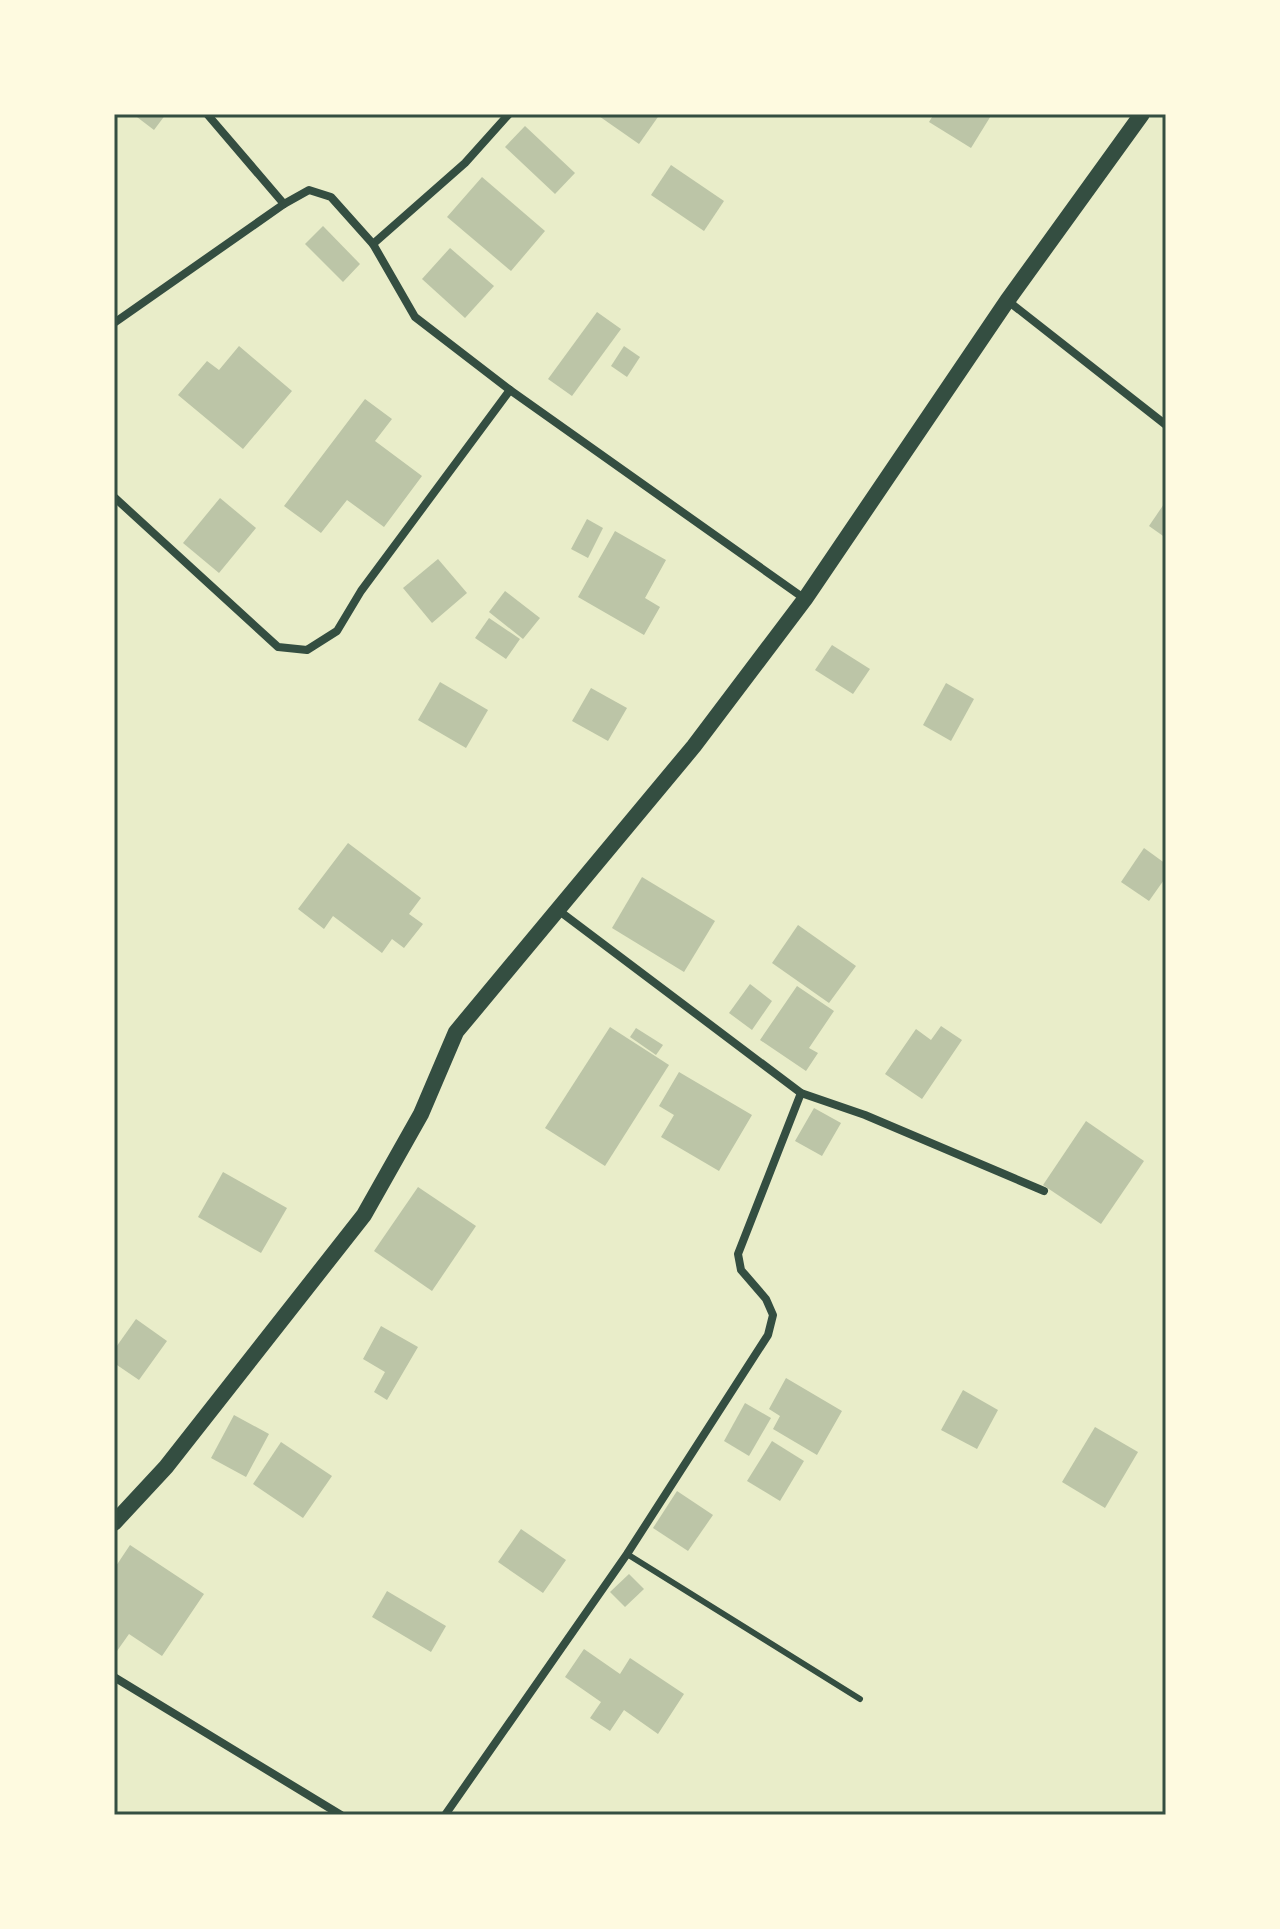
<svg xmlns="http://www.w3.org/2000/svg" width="1280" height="1929" font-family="'Noto Sans',sans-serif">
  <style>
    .building { fill: #bcc5a7 }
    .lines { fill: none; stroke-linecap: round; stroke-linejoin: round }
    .service { stroke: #344e41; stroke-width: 6 }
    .minor { stroke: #344e41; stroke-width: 8 }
    .secondary { stroke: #344e41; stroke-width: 16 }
    .neatline { fill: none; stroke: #344e41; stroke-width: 3 }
  </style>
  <rect width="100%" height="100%" fill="#e9edc9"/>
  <g class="building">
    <polygon points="133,114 166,114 154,130"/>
    <polygon points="596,114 660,114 639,144"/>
    <polygon points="934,114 992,114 971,148 929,122"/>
    <polygon points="525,126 575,173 555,194 505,147"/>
    <polygon points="671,165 724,201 704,231 651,195"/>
    <polygon points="482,177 545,231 511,271 447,217"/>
    <polygon points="323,226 360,264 343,282 305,244"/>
    <polygon points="450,248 494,286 465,318 422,279"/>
    <polygon points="597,312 621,329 572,396 548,379"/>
    <polygon points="239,346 292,391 243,449 178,395 207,361 219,370"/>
    <polygon points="624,346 640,357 627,377 611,366"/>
    <polygon points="365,399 392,419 375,441 422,476 384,527 347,500 321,533 284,506"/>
    <polygon points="220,498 256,528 219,573 183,543"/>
    <polygon points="1166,501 1166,538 1149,526"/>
    <polygon points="587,519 603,528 588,558 571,549"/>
    <polygon points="615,531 666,560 645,598 660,607 644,635 578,597"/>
    <polygon points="438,559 467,593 432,623 403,588"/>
    <polygon points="505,591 540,618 523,639 489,612"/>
    <polygon points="489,618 520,639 506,659 475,638"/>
    <polygon points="832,645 870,669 853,694 815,670"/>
    <polygon points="440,682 488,710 466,748 418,720"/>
    <polygon points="946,683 974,699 951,741 923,725"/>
    <polygon points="591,688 627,708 608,741 572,721"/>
    <polygon points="348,843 421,898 409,914 423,924 404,948 392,939 382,953 333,916 324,929 298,909"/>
    <polygon points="1144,848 1166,864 1166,877 1149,901 1121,882"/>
    <polygon points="642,877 715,921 684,972 612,928"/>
    <polygon points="798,925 856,966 829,1003 772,963"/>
    <polygon points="750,984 772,1001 752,1030 729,1013"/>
    <polygon points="797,986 834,1011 809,1048 818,1053 806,1071 760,1040"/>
    <polygon points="941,1026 962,1040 922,1099 885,1074 916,1029 931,1040"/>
    <polygon points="610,1027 669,1065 605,1166 545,1128"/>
    <polygon points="636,1028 663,1045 656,1055 630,1037"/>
    <polygon points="679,1072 752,1115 719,1171 661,1137 674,1115 659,1106"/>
    <polygon points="814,1108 841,1123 822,1156 795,1141"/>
    <polygon points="1086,1121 1144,1161 1101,1224 1043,1185"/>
    <polygon points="223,1172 287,1208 261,1253 198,1217"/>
    <polygon points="418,1187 476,1226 432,1291 374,1251"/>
    <polygon points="136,1319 167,1341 139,1380 114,1363 114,1350"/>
    <polygon points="381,1326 418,1347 387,1400 374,1392 385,1372 363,1359"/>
    <polygon points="786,1378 842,1411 817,1455 773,1429 780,1416 769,1409"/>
    <polygon points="963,1390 998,1410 977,1449 941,1430"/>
    <polygon points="745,1403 771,1418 749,1456 724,1441"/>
    <polygon points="234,1415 269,1434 246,1477 211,1458"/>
    <polygon points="1095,1427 1138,1452 1105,1508 1062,1482"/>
    <polygon points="772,1441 804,1461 780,1501 747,1481"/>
    <polygon points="281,1442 332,1476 303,1518 253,1484"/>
    <polygon points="677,1491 713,1515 688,1551 653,1528"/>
    <polygon points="521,1529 566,1560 543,1593 498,1562"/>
    <polygon points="130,1545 204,1594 162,1656 129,1634 117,1651 114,1648 114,1569"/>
    <polygon points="629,1574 644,1589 625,1607 610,1592"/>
    <polygon points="387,1591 446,1626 431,1652 372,1617"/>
    <polygon points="584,1649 620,1674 630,1658 684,1694 658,1734 624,1710 610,1731 590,1718 601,1702 565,1677"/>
  </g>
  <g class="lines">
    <polyline class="service" points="627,1554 860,1699"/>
    <g class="minor">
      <polyline points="207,114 284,204"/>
      <polyline points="373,244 465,163 509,114"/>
      <polyline points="1008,301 1166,425"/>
      <polyline points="114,323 284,204 309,190 331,197 373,244 415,317 510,390 805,599"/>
      <polyline points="114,497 278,647 307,650 337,631 361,591 510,390"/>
      <polyline points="558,910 801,1093 865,1115 1044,1191"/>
      <polyline points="114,1677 341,1815"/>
      <polyline points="445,1815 627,1554 768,1335 773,1315 766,1299 741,1270 738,1254 801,1093"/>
    </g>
    <polyline class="secondary" points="114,1523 166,1467 364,1215 421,1114 456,1032 694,746 805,599 1007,301 1142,114"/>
  </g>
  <rect width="1280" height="1929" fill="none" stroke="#fefae0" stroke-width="232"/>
  <rect x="116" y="116" width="1048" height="1697" class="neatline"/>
</svg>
